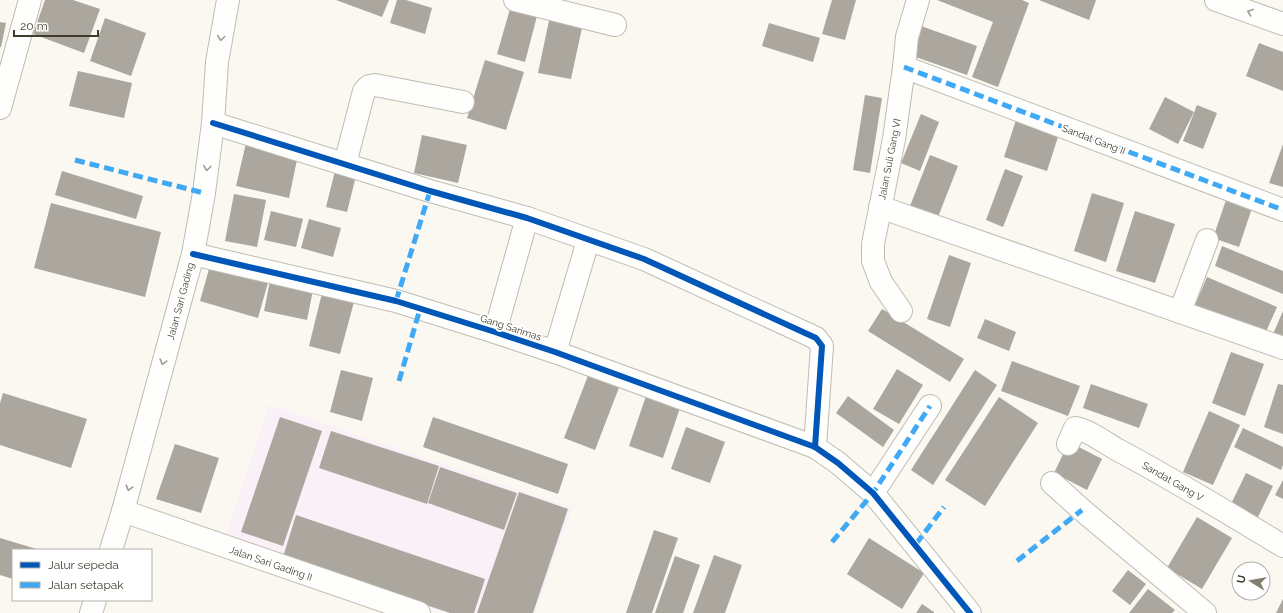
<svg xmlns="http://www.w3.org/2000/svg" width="1283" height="613" font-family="Raleway,sans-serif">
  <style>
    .education { fill: #faf0f7 }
    .building { fill: #aba69e }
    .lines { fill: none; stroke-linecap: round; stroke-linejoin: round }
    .minor-casing { stroke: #bfbcb2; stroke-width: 24 }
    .major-casing { stroke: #bfbcb2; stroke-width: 24 }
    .minor { stroke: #fefefd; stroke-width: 22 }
    .major { stroke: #fefefd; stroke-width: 22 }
    .quiet { stroke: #3fa9f5; stroke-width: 5; stroke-dasharray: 10 5; stroke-linecap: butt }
    .cycleway-casing { stroke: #fff; stroke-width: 8 }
    .cycleway { stroke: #0057b8; stroke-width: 6 }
    .oneway { stroke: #9e9c95 }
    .labels { text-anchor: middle; stroke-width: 4; stroke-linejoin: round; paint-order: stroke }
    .street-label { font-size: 10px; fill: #3f3b2d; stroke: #fff }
  </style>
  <rect width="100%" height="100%" fill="#faf8f0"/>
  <polygon class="education" points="269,405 572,508 535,613 445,613 278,557 226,535"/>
  <g class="building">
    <polygon points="45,0 73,0 100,9 84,53 33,34"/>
    <polygon points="336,0 389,0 382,17"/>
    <polygon points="397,0 406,0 432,8 425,34 390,23"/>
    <polygon points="832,0 856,0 845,40 822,34"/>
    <polygon points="937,0 1022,0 1029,3 998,87 972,77 993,22"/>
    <polygon points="1039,0 1096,0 1089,20"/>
    <polygon points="510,9 537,16 525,62 497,54"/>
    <polygon points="550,16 583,23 571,79 538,73"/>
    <polygon points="105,18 146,33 131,76 90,61"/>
    <polygon points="0,22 6,23 1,47 0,47"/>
    <polygon points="769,23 820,38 813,62 762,46"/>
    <polygon points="921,26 977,46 967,75 910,55"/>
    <polygon points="1259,43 1283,52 1283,91 1246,76"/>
    <polygon points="485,60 524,72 506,130 467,118"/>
    <polygon points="78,71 132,83 124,118 69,106"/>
    <polygon points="865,95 882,98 870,173 853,170"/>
    <polygon points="1165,97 1194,112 1178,144 1149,129"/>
    <polygon points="1197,105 1217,113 1203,149 1183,141"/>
    <polygon points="921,114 939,122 920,171 901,163"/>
    <polygon points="1016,120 1059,134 1047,171 1004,157"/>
    <polygon points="422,135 467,145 458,183 414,173"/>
    <polygon points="246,143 298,155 289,198 236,186"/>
    <polygon points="1283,144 1283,187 1269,183"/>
    <polygon points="930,155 958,166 938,217 910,206"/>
    <polygon points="336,167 357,172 347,212 326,207"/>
    <polygon points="1005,169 1023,176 1003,227 986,220"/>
    <polygon points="62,171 143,196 136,219 55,195"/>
    <polygon points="1092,193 1124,203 1106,262 1074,251"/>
    <polygon points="234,194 266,200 257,247 225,241"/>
    <polygon points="1227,197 1253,205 1239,247 1213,238"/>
    <polygon points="51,203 161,232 145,297 34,268"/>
    <polygon points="271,211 303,219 296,247 264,240"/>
    <polygon points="1135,211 1175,224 1155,283 1116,271"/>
    <polygon points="309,219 341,228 333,257 301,248"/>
    <polygon points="1222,246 1283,271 1283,294 1215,266"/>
    <polygon points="949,255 971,263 950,327 927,319"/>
    <polygon points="211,262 269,279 258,318 200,301"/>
    <polygon points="1207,277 1277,307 1265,334 1195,305"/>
    <polygon points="270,281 313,290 307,320 264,311"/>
    <polygon points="323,289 355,298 340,354 309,346"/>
    <polygon points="882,309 964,359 950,382 868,331"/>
    <polygon points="1283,311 1283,338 1273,334"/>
    <polygon points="985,319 1016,332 1009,351 977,338"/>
    <polygon points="1231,352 1264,364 1245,416 1212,403"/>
    <polygon points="1012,361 1080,386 1068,416 1001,391"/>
    <polygon points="897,369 923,385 899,424 873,409"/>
    <polygon points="341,370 373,378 362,421 330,412"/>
    <polygon points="975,370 997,385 933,485 911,470"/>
    <polygon points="589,373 620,385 595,450 564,438"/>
    <polygon points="1091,384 1148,404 1139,428 1083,408"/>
    <polygon points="1278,384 1283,385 1283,434 1264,427"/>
    <polygon points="3,393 87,419 71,468 0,445 0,403"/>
    <polygon points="646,396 680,408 663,458 629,446"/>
    <polygon points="848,396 894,430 883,447 836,413"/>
    <polygon points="999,397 1038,423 985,506 945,480"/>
    <polygon points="1209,411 1240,425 1213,485 1183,472"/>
    <polygon points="280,417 322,431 283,546 241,532"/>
    <polygon points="433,417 568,464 558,494 423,447"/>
    <polygon points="686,427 725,442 710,483 671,469"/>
    <polygon points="1243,428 1283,447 1283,465 1281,470 1234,447"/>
    <polygon points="331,431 439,466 427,504 319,468"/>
    <polygon points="1069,442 1102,459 1087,490 1054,473"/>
    <polygon points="175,444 219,458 201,513 156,499"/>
    <polygon points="440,467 517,493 504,530 428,503"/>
    <polygon points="1246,473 1273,486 1257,519 1230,506"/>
    <polygon points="1283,480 1283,499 1275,495"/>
    <polygon points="519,492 568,509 533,613 477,613"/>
    <polygon points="296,515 485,579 474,613 450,613 283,557"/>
    <polygon points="1197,517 1232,538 1202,589 1167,568"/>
    <polygon points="654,530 678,538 652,613 626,613"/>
    <polygon points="0,538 40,550 13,550 13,579 0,575"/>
    <polygon points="869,538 924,573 902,609 847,574"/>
    <polygon points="714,555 742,565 725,613 693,613"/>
    <polygon points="675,556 700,565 683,613 655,613"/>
    <polygon points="1128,570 1146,584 1130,605 1112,591"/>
    <polygon points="1148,589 1175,610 1172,613 1129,613"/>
    <polygon points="1283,599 1283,613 1276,613"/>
    <polygon points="922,604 934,612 934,613 916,613"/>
  </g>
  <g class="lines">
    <g class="minor-casing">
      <g id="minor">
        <polyline points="515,0 615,25"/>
        <polyline points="904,67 1283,210"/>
        <polyline points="0,108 30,0"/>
        <polyline points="213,123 430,191 527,218 644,259 816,338 822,346 815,447"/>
        <polyline points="345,164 364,91 369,86 375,85 463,102"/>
        <polyline points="880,207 1283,348"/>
        <polyline points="193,254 396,301 495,332 555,352 815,447 838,463 873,493 970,613"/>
        <polyline points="901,311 881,282 873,261 873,244 894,139 904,67 907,37 918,0"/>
        <polyline points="1180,312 1207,240"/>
        <polyline points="495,332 527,218"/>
        <polyline points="555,352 588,241"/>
        <path d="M1068 444 1075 428C1086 429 1106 443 1116 449 1173 479 1228 513 1283 546"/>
        <polyline points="1052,483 1082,510 1205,613"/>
        <polyline points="873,493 930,406"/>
        <polyline points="123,511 419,613"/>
        <polyline points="111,550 123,511 193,254 204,193 213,123 217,62 228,0"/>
        <polyline points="91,613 95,600"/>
      </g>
    </g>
    <g class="major-casing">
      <polyline id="major" points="1216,0 1283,24"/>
    </g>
    <use href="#minor" class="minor"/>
    <use href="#major" class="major"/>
    <g class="quiet">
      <polyline points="904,67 1283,210"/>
      <polyline points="75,160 204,193"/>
      <polyline points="396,301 430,191"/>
      <polyline points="399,381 420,309"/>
      <polyline points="832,542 873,493 930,406"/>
      <polyline points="916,544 944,507"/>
      <polyline points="1017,561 1082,510"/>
    </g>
    <g class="cycleway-casing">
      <g id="cycleway">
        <polyline points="213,123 430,191 527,218 644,259 816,338 822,346 815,447"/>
        <polyline points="193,254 396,301 495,332 555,352 815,447 838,463 873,493 970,613"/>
      </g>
    </g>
    <use href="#cycleway" class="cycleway"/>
  </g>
  <defs><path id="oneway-chevron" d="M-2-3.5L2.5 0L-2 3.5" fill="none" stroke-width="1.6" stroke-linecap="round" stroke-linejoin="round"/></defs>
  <g class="oneway">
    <use href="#oneway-chevron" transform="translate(1250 12) rotate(-160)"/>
    <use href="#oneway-chevron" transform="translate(221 38) rotate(98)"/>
    <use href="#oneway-chevron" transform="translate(207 168) rotate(97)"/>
    <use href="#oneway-chevron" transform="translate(163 362) rotate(105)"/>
    <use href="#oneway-chevron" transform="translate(129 488) rotate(105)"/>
  </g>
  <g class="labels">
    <g class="street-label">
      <text transform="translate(1094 139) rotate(21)" y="4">Sandat Gang II</text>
      <text transform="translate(889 159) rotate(-79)" y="4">Jalan Suli Gang VI</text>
      <text transform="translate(180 301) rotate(-75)" y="4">Jalan Sari Gading</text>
      <text transform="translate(511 327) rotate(18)" y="4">Gang Sarimas</text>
      <text transform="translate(1173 481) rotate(30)" y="4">Sandat Gang V</text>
      <text transform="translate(271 563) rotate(19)" y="4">Jalan Sari Gading II</text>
    </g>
  </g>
  <rect x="12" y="549" width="140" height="52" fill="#ffffff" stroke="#b2b1ab"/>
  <rect x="20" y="562" width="20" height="6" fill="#0057b8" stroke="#b2b1ab"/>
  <text x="48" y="569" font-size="12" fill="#3f3b2d">Jalur sepeda</text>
  <rect x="20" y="582" width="20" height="6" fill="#3fa9f5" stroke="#b2b1ab"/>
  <text x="48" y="589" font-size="12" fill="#3f3b2d">Jalan setapak</text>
  <g transform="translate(1251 581) rotate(281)"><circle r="19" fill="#ffffff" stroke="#b2b1ab"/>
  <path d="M0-3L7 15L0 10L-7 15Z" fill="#807d71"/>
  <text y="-6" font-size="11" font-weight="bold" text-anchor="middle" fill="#3f3b2d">U</text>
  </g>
  <path d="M14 30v6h84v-6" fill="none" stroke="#3f3b2d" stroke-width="2"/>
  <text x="20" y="30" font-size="12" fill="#3f3b2d" stroke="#ffffff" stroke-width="3" paint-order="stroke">20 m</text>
</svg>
